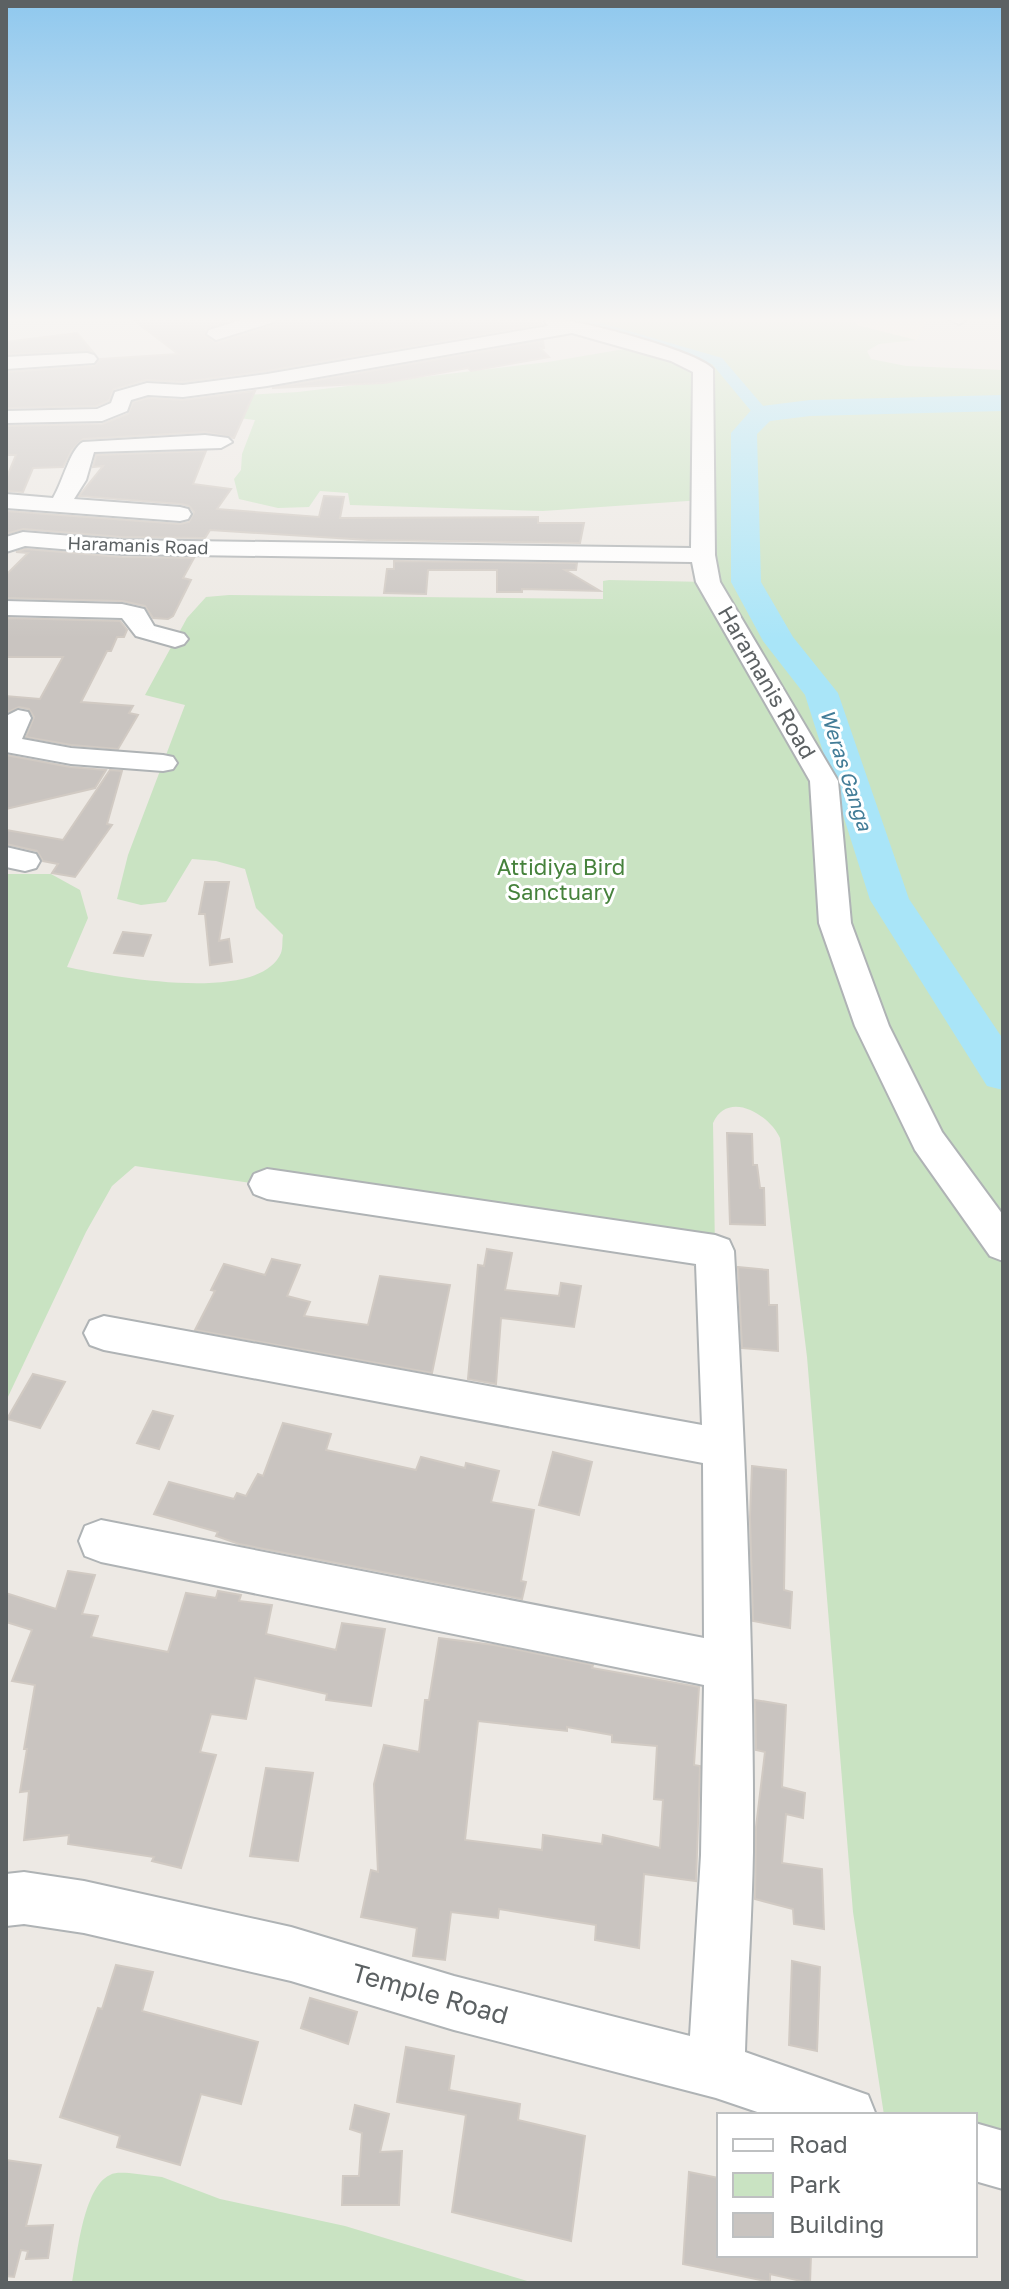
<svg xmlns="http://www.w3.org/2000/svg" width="1009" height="2289" font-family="'Golos Text',sans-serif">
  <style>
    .commercial { fill: #fbeddb }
    .green { fill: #c9e3c2 }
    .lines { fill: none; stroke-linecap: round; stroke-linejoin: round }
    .canal { fill: #a9e5f8; fill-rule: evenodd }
    .river { fill: #a9e5f8; fill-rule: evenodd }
    .building { fill: #c9c4c0; stroke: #d1cac3; stroke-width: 2; fill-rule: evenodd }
    .minor-casing { stroke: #afb3b5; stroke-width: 4 }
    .minor { fill: #fff; fill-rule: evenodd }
    .labels { text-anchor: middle; stroke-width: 6; stroke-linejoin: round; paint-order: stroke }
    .far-street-label { font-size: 18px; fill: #5c6163; stroke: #fff }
    .far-water-label { font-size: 20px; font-style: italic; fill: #427c97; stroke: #fff }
    .street-label { font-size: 22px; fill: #5c6163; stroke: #fff }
    .park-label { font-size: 22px; fill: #46823c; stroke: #fff }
    .near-street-label { font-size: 26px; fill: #5c6163; stroke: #fff }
  </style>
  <rect width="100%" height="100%" fill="#ede9e4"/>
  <polygon class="commercial" points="856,318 929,318 916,340 857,325 854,321"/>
  <g class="green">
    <path d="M539 318H856L854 321 857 325 916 340 879 344 867 351 871 359 906 366 1003 370V2160L975 2152V2115H884L853 1912 807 1357 780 1138C770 1115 728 1089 713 1123L715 1251 135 1166 112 1186 86 1232 6 1401V874H51L80 890 88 918 67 967C109 976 259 1005 281 953 283 948 282 940 283 935L256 908 245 869 216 861 192 859 166 902 141 905 117 899 128 855 185 705 145 695 187 618 206 597 229 595 603 599V581L609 580 708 582 702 500 543 511 350 505 348 493 320 491 309 507 278 508 239 499 234 479 241 470 242 454 255 420 214 415 244 395 298 392 548 362 642 346Z"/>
    <path d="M129 2173 162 2177 220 2199 345 2226 534 2283H72C77 2257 83 2187 110 2175 115 2172 123 2173 129 2173Z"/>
  </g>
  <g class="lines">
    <polygon class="canal" points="561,318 584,318 722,358 770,414 762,419 756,417 712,364"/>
    <polygon class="river" points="1003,395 1003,411 810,416 770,421 757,434 761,582 793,637 838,693 909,899 1003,1039 1003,1090 987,1086 870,900 805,695 763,641 731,582 731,433 753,408 762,406 810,400"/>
  </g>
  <g class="building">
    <polygon points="131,318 236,318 206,329 205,336 217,343 275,325 279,318 541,318 541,324 267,371 183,382 146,380 114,389 109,401 96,406 6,408 6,372 94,366 100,359 178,354"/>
    <polygon points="77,333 93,352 6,354 6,342"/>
    <polygon points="543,341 544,348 540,348 549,357 471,371 468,368 384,383 272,388"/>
    <polygon points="255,391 234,438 205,432 83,439 72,450 63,467 33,468 23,492 6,491 6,479 16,455 6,455 6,426 102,424 128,414 133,402 148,398 183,400"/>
    <polygon points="206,451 193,484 231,489 217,509 319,517 324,496 344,497 340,518 538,517 538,523 584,523 580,543 368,540 210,530 205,538 122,537 23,529 6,534 6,511 180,524 189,522 194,512 189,506 181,504 79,496 103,466 93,467 96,455"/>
    <polygon points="25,549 122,557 194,558 183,578 191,580 173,616 168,619 153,618 145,606 122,601 6,598 6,575 28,553 16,552"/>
    <polygon points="394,561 577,563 576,570 565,570 600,591 522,589 522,592 497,592 497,570 428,570 426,594 384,593 387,569 394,569"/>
    <polygon points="6,618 120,621 127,630 124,637 117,637 111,651 107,651 81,702 133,706 129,713 138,715 118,749 71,745 26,737 34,717 29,709 19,707 6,713 6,696 40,699 63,657 6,657"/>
    <polygon points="6,755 70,767 106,770 95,788 6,809"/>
    <polygon points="110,770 122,771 107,824 112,825 75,877 52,873 58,864 43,861 37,851 6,844 6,830 63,840"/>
    <polygon points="205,882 229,882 219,941 229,939 232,962 210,965 205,914 199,914"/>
    <polygon points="123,932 151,935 143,956 114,953"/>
    <polygon points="727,1133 752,1134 753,1165 757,1165 760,1188 764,1188 765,1225 730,1224"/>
    <polygon points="487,1249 512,1253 505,1290 559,1296 561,1283 581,1286 574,1327 501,1318 496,1384 468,1379 478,1265 484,1266"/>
    <polygon points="272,1259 300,1265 287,1296 310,1302 304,1316 368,1325 380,1276 450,1285 432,1373 195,1330 215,1291 211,1290 224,1264 265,1275"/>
    <polygon points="738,1267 768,1270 769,1305 777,1305 778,1351 742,1348"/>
    <polygon points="33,1374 65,1382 40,1428 7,1419"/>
    <polygon points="153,1411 173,1416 159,1449 137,1443"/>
    <polygon points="283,1423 331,1434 326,1450 416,1470 421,1457 465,1468 466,1463 499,1471 491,1502 534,1510 521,1581 526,1582 522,1599 239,1544 216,1536 218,1532 154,1514 169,1482 234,1499 237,1493 246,1496 258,1474 263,1476"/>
    <polygon points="553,1452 592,1462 579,1515 539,1505"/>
    <polygon points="752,1466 786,1470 784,1590 792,1592 790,1628 753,1621 750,1517"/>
    <polygon points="68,1571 95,1575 82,1614 98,1616 91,1637 168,1652 186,1593 216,1598 218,1591 241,1595 239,1601 272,1605 266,1634 336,1650 342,1623 385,1629 371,1706 326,1700 327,1694 255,1678 246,1719 211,1714 200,1752 216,1755 181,1868 152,1861 154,1857 68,1844 69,1835 24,1840 29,1791 20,1792 27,1749 24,1749 35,1685 12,1681 32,1630 6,1622 6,1593 56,1609"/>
    <path d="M439 1638 494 1645 593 1665 592 1668 699 1687 694 1765 700 1766 696 1881 644 1874 639 1948 595 1940 596 1925 499 1909 498 1918 451 1912 445 1960 413 1956 417 1928 361 1917 371 1870 378 1872 374 1784 384 1745 419 1752 425 1700H429ZM478 1721 567 1731V1727L612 1735V1742L657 1746 654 1799 663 1800 660 1848 603 1835 602 1844 543 1835 542 1850 465 1840Z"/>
    <polygon points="755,1700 786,1705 782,1787 805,1793 803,1818 786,1814 782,1863 822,1869 824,1929 794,1924 793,1909 755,1899 756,1827 765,1752 756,1750"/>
    <polygon points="266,1768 313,1773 298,1861 250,1856"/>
    <polygon points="792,1961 820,1967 817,2051 789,2045"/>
    <polygon points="116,1965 153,1972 142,2011 258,2042 241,2104 201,2094 180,2165 117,2147 120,2136 60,2117 98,2008 102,2009"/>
    <polygon points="310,1998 357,2012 348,2044 301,2028"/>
    <polygon points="406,2047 454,2056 449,2090 520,2104 518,2120 585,2136 571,2241 452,2212 466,2115 397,2102"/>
    <polygon points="355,2105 389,2114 380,2152 402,2151 399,2205 342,2205 343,2176 359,2176 362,2133 350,2129"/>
    <polygon points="6,2160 41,2165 26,2226 53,2225 48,2258 26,2259 28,2251 21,2250 14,2277 6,2276"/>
    <polygon points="689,2172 719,2178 719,2255 811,2255 810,2283 770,2274 770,2282 683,2264"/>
  </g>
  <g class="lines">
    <g class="minor-casing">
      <g id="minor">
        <polygon points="247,318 276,318 274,322 216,340 207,334 209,330"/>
        <path d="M547 318C573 318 698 351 713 369L715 555 720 582 838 781 851 923 889 1026 942 1132 1003 1215V1261L990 1256 915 1150 855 1026 819 923 810 781 696 582 692 562 122 554 25 546 6 552V537L23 532 122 540 691 548 693 372 671 361 572 333 267 386 183 397 148 395 131 400 127 411 102 421 6 423V411L97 409 111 403 115 392 147 383 183 385 267 374 548 326 545 322Z"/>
        <polygon points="947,318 968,318 959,324"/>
        <polygon points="87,353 94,355 97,359 94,363 6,369 6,357"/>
        <path d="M205 435 228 438 232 442 221 448 94 452 86 480 74 499 180 507 188 509 191 514 188 519 180 521 6 508V494L53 498C63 482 70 449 83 442Z"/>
        <polygon points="6,601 122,604 144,609 154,626 184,634 188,639 184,644 175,647 136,636 122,618 6,615"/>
        <polygon points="18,710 28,712 31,718 22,739 71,748 163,755 173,757 177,763 173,769 163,771 71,764 6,752 6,716"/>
        <polygon points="6,847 36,854 40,861 36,868 25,871 6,867"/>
        <path d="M267 1169 715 1235 729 1240 734 1251C745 1451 754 1651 753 1852 752 1918 747 1985 745 2052L868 2095 876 2115H766L716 2098 454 2030 291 1981 84 1933 24 1924 6 1926V1874L24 1872 84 1881 291 1927 454 1976 690 2036 701 1855 704 1685 101 1562 85 1556 79 1541 85 1526 101 1520 704 1638 703 1463 104 1350 90 1345 84 1333 90 1321 104 1316 702 1425 696 1264 267 1199 254 1194 249 1184 254 1174Z"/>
        <polygon points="975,2123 1003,2131 1003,2189 975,2181"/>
      </g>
    </g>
    <use href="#minor" class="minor"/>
  </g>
  <linearGradient id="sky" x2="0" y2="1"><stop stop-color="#8fc8ee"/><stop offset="0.5" stop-color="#f7f5f3"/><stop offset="1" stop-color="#f7f5f3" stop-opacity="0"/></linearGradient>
  <rect width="1009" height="639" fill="url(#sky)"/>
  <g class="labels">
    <g class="far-street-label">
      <text transform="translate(138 546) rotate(2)" y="6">Haramanis Road</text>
    </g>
    <g class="far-water-label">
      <text transform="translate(846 770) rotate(72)" y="7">Weras Ganga</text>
    </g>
    <g class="street-label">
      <text transform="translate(767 682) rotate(60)" y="8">Haramanis Road</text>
    </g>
    <g class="park-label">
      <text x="561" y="875">Attidiya Bird<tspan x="561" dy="25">Sanctuary</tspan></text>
    </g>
    <g class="near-street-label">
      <text transform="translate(430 1994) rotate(16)" y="9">Temple Road</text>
    </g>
  </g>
  <rect width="1009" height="2289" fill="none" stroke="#5c6163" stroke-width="16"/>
  <rect x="717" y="2113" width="260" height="144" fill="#ffffff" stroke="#bec0c1" stroke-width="2"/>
  <rect x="733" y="2139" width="40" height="12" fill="#ffffff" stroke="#bec0c1" stroke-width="2"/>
  <text x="789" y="2153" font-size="24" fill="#5c6163">Road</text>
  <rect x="733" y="2173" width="40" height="24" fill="#c9e3c2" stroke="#bec0c1" stroke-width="2"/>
  <text x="789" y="2193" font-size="24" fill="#5c6163">Park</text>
  <rect x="733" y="2213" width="40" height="24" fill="#c9c4c0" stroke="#bec0c1" stroke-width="2"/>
  <text x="789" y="2233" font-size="24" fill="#5c6163">Building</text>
</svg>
